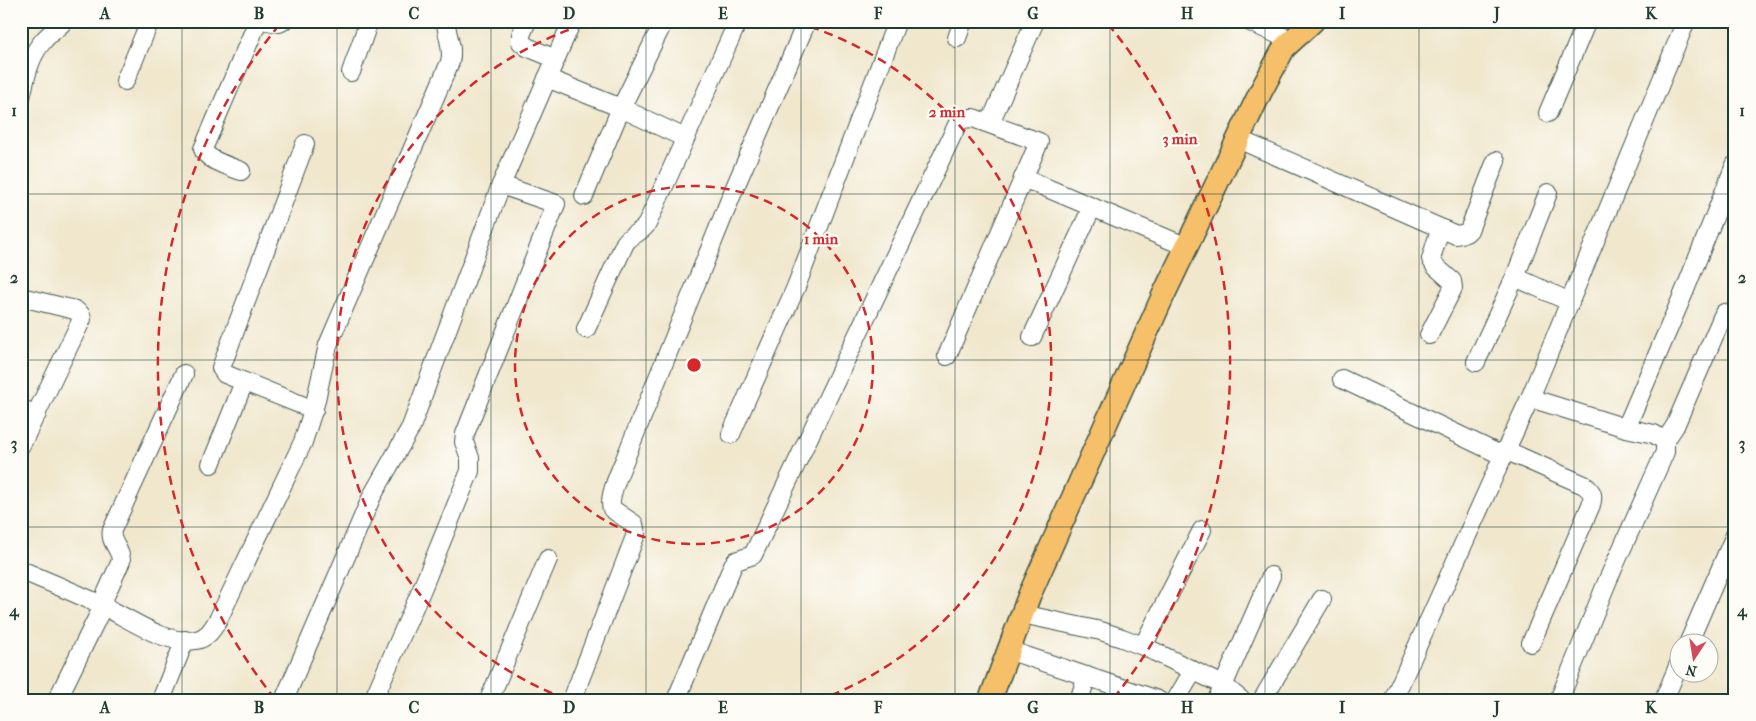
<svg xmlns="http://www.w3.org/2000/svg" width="1756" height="721" font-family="'IM FELL French Canon',serif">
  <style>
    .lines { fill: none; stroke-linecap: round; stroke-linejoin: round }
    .minor-casing { stroke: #3e564b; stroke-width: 20 }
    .major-casing { stroke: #3e564b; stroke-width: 25 }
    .minor { stroke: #fff; stroke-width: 18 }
    .major { stroke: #f6c06b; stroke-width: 22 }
    .grid { fill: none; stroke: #1f3d34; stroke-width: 1; stroke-opacity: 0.55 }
    .ring { fill: none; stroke: #d62828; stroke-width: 2.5; stroke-dasharray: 9 6 }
    .centre { fill: #d62828; stroke: #fdfcf7; stroke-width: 2.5 }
    .ring-label { font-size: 15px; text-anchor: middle; font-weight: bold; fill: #d62828; stroke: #fdfcf7; stroke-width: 4.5; stroke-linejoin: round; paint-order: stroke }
    .neatline { fill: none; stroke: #1f3d34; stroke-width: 2 }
    .grid-label { font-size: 16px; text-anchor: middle; font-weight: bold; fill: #1f3d34 }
  </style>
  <rect width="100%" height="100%" fill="#fdfcf7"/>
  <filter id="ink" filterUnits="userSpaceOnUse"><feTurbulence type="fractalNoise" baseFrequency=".02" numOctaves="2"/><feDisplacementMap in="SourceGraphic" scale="10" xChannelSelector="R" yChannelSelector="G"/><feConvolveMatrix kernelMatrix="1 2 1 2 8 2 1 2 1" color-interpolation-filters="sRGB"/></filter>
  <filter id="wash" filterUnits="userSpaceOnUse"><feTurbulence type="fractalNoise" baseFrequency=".0096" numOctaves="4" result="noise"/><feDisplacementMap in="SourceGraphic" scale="20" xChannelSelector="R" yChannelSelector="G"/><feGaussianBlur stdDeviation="1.12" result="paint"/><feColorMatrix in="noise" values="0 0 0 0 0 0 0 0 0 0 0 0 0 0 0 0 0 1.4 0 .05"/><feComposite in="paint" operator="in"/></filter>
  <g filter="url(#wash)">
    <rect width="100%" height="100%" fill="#f0e7cd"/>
  </g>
  <g filter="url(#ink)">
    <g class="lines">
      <g class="minor-casing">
        <g id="minor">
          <polyline points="267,21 279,23 283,21"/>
          <polyline points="527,21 521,35 521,42 527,47 556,59"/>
          <polyline points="1248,21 1292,41"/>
          <polyline points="957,38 963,21"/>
          <polyline points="351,72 369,21"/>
          <polyline points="547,78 621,108 685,138"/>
          <polyline points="125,81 150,21"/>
          <path d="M21 97C26 77 29 56 44 40 50 33 58 28 64 21"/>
          <polyline points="1548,113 1587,21"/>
          <polyline points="990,123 1035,21"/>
          <polyline points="1238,139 1456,235 1466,233 1469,230 1496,161"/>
          <polyline points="305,144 221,368 225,374 314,410"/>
          <path d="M241 171C231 167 206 160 203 149L258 21"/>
          <polyline points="1023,178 1187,247"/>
          <polyline points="584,196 621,108 664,21"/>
          <polyline points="1515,277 1570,302"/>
          <polyline points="21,297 75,310 81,315 82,319 21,445"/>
          <path d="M586 329 625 243C631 234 641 233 647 224L738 21"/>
          <polyline points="1429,335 1453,288 1452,281 1435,266 1431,259 1440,229"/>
          <polyline points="1032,337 1092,207"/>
          <polyline points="1476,362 1515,277 1548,193"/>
          <polyline points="1342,379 1503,456 1530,398 1686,21"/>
          <polyline points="1530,398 1626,428 1654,434 1665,441 1665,452 1607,582 1559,700"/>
          <polyline points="21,409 37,414"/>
          <polyline points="1626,428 1685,290 1735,165"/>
          <polyline points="731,434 796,287 897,21"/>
          <polyline points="1665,441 1675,426 1724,313"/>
          <path d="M1505 450 1584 485C1592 491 1594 495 1591 505L1531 643"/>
          <polyline points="211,464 244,382"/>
          <path d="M21 570C48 582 76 593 103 606 129 618 166 646 196 640 207 638 212 630 218 620L303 442 315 404 328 345 450 62C454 46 446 36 446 21"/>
          <path d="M101 605 121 561C121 548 109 543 112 530L184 374"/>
          <polyline points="1022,614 1101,631 1122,638 1143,646 1223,685 1241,700"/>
          <polyline points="1688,644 1735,535"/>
          <polyline points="1143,646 1202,530"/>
          <polyline points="1008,650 1158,700"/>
          <polyline points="57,700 103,606"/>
          <polyline points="161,700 185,640"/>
          <polyline points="284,700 372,496 411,427 501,185 572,21"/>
          <polyline points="373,700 422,589 470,471 470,458 464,442 465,434 556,204 501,185"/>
          <polyline points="489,700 548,559"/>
          <path d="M572 700 636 534 634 524 612 509C607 497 622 467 627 454L735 187 807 21"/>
          <polyline points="676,700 733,565 736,561 753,555 958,123 962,119 973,118 1039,142 947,356"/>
          <polyline points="1079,700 1087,676"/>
          <polyline points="1176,700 1193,671"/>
          <polyline points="1217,700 1271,576"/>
          <polyline points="1262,700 1322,599"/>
          <polyline points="1393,700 1503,456"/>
          <polyline points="1664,700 1678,666"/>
        </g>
      </g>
      <g class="major-casing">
        <polyline id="major" points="990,700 1029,596 1163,296 1261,91 1284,48 1313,21"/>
      </g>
      <use href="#minor" class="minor"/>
      <use href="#major" class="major"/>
    </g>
  </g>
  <path class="grid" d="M182 21V700M337 21V700M491 21V700M646 21V700M801 21V700M955 21V700M1110 21V700M1265 21V700M1419 21V700M1574 21V700M21 194H1735M21 360H1735M21 527H1735"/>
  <g class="ring">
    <circle cx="694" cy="365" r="179"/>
    <path d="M566 699A358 358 0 0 1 592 22M796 22A358 358 0 0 1 822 699"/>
    <path d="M275 699A536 536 0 0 1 280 24M1108 24A536 536 0 0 1 1113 699"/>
  </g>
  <circle cx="694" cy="365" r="8" class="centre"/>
  <g class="ring-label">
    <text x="947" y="117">2 min</text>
    <text x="1180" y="144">3 min</text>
    <text x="821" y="244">1 min</text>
  </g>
  <rect width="1756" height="721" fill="none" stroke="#fdfcf7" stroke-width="55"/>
  <g transform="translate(1694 658) rotate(192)"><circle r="24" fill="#fdfcf7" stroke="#a4b0a9"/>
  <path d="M0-4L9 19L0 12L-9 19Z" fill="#d1495b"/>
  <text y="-8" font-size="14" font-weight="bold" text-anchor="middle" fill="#1f3d34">N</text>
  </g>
  <rect x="28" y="28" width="1700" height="666" class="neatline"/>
  <g class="grid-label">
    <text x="105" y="19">A</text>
    <text x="259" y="19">B</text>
    <text x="414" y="19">C</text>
    <text x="569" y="19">D</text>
    <text x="723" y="19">E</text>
    <text x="878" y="19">F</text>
    <text x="1033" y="19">G</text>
    <text x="1187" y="19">H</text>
    <text x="1342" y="19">I</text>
    <text x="1497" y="19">J</text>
    <text x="1651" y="19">K</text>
    <text x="14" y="116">1</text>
    <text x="1742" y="116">1</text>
    <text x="14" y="283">2</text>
    <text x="1742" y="283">2</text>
    <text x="14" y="449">3</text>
    <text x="1742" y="449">3</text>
    <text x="14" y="616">4</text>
    <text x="1742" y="616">4</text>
    <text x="105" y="713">A</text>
    <text x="259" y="713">B</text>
    <text x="414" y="713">C</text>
    <text x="569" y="713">D</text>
    <text x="723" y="713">E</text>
    <text x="878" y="713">F</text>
    <text x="1033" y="713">G</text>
    <text x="1187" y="713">H</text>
    <text x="1342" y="713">I</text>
    <text x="1497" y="713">J</text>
    <text x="1651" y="713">K</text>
  </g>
</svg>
